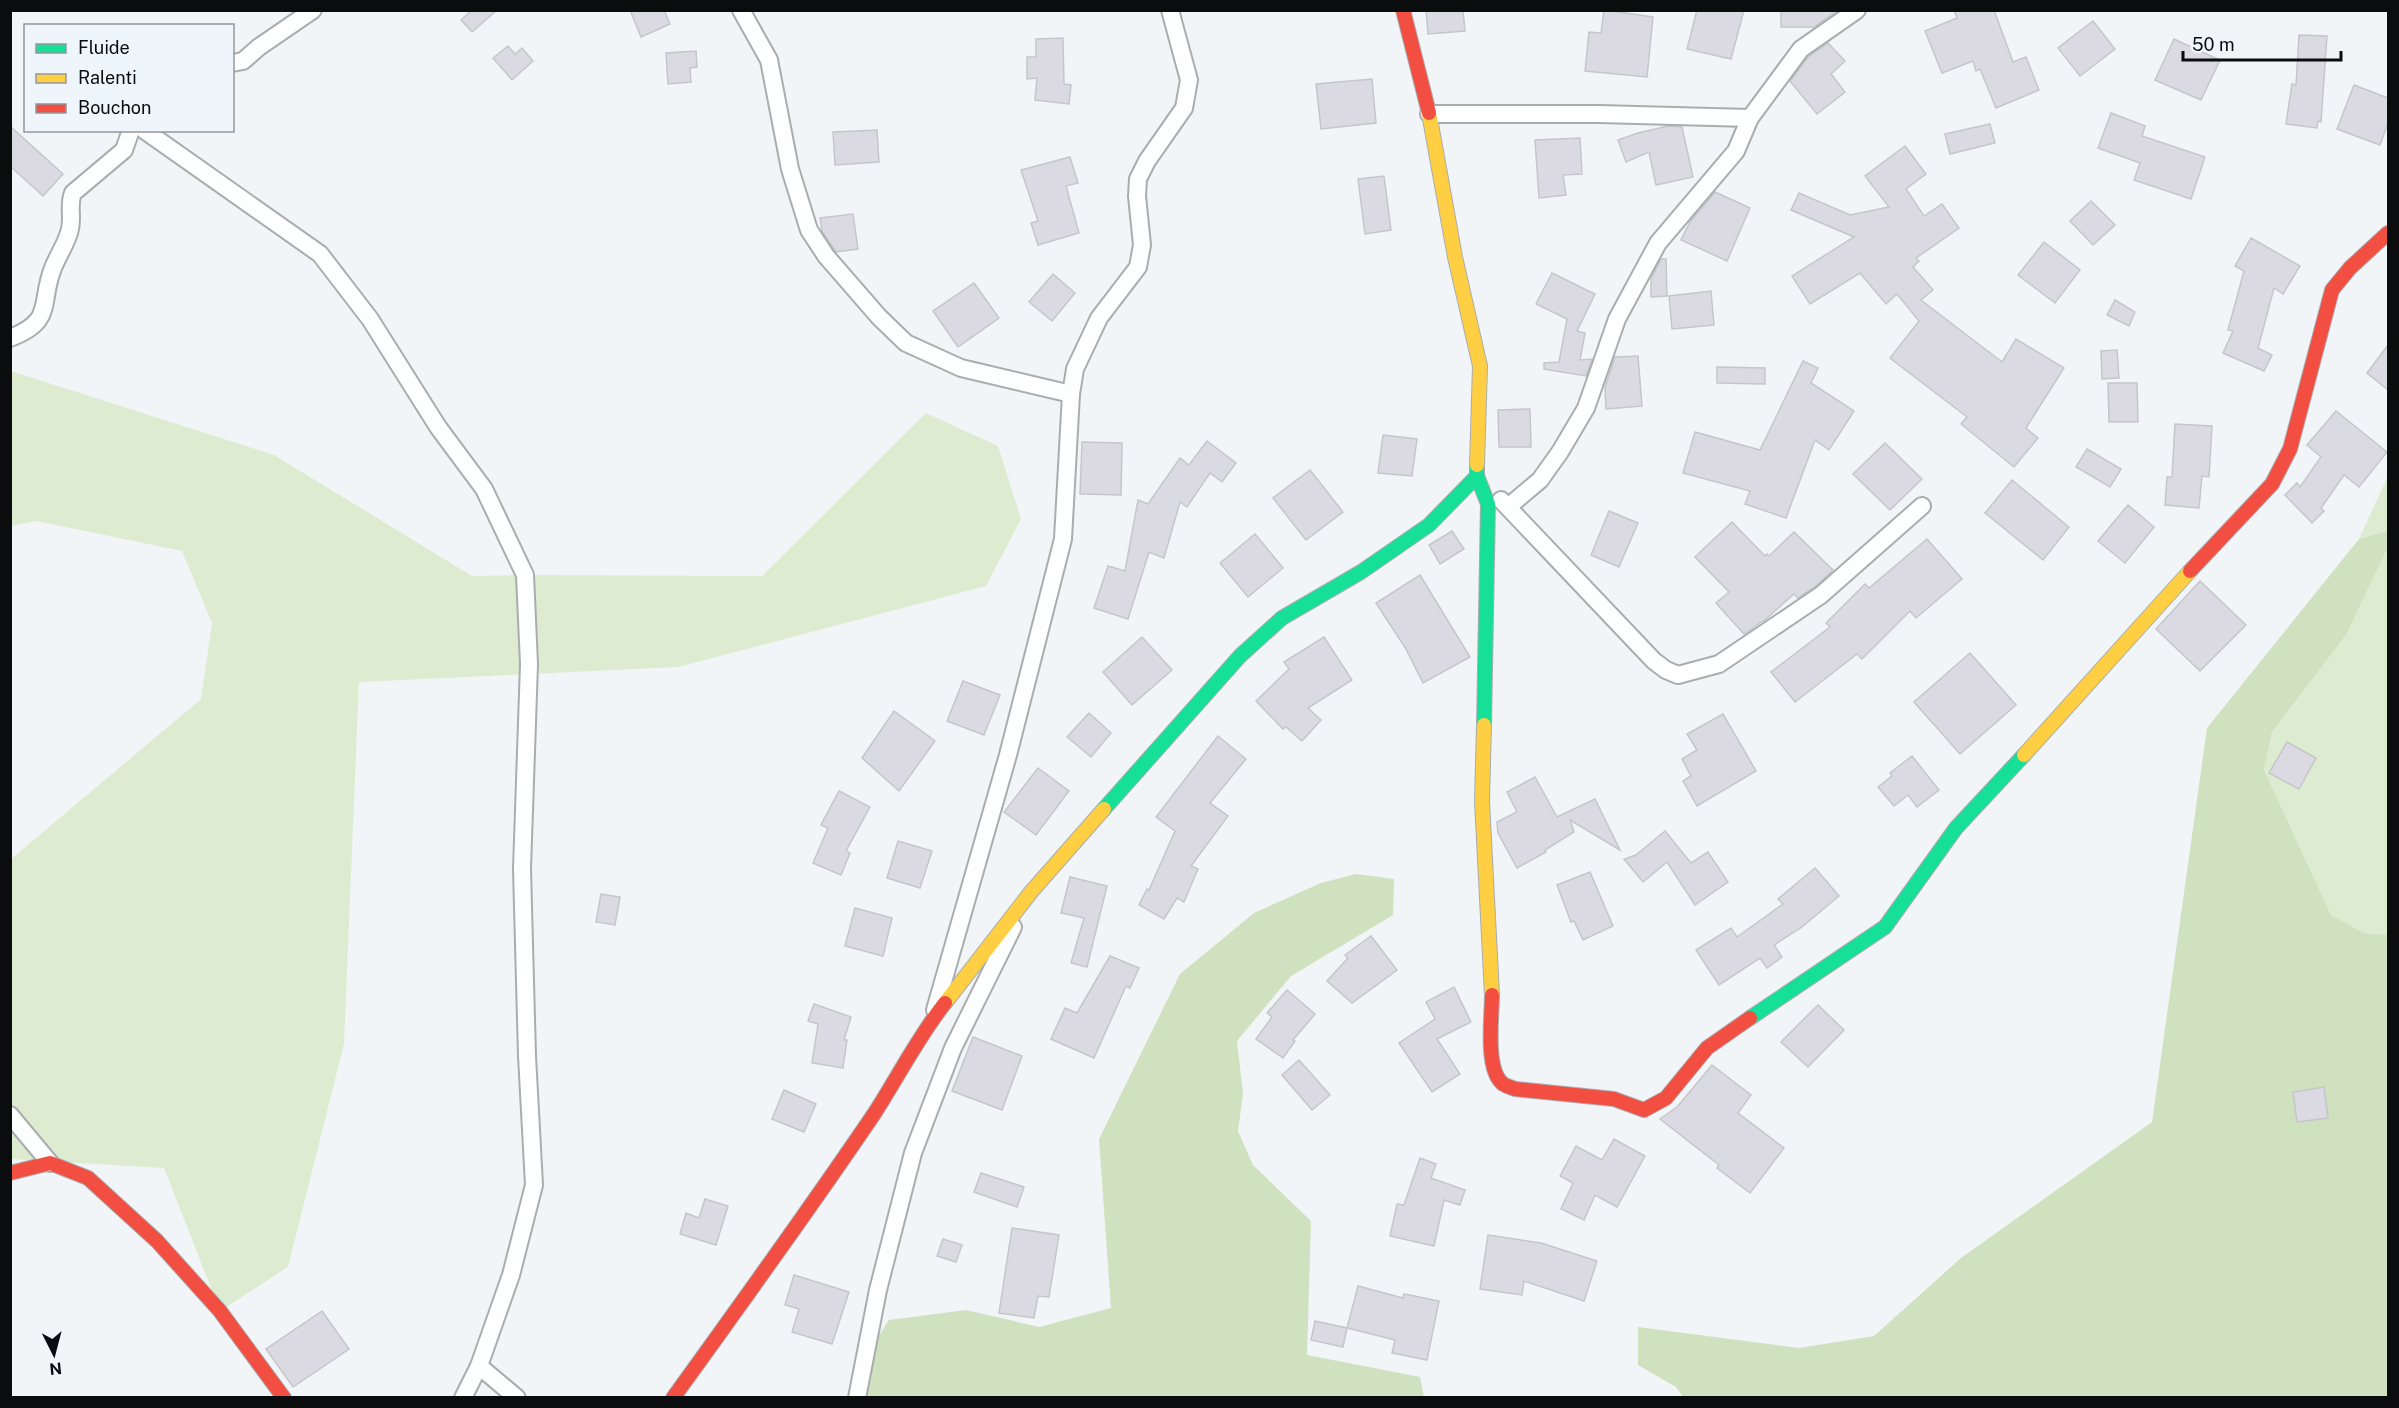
<svg xmlns="http://www.w3.org/2000/svg" width="2399" height="1408" font-family="'Public Sans',sans-serif">
  <style>
    .green { fill: #ddecd0 }
    .forest { fill: #cfe1be }
    .building { fill: #dbdae2; stroke: #c5c6c9; stroke-width: 1.5 }
    .lines { fill: none; stroke-linecap: round; stroke-linejoin: round }
    .street-casing { stroke: #aaadaf; stroke-width: 20 }
    .fast-casing { stroke: #aaadaf; stroke-width: 16 }
    .slow-casing { stroke: #aaadaf; stroke-width: 16 }
    .jam-casing { stroke: #aaadaf; stroke-width: 16 }
    .street { stroke: #fdfefe; stroke-width: 16 }
    .fast { stroke: #16e098; stroke-width: 14 }
    .slow { stroke: #ffcf43; stroke-width: 14 }
    .jam { stroke: #f24e42; stroke-width: 14 }
  </style>
  <rect width="100%" height="100%" fill="#f2f5f8"/>
  <g class="green">
    <polygon points="11,371 274,455 472,576 525,575 762,576 926,413 998,446 1021,519 986,586 678,667 359,682 344,1044 288,1267 220,1311 164,1168 10,1159 11,859 201,699 212,623 182,551 36,521 11,526"/>
    <polygon points="2388,476 2388,531 2359,539"/>
    <polygon points="2388,547 2388,935 2364,933 2331,915 2264,770 2272,732 2346,635"/>
  </g>
  <g class="forest">
    <polygon points="2388,531 2388,547 2346,635 2272,732 2264,770 2331,915 2364,933 2388,935 2388,1397 1683,1397 1676,1387 1638,1365 1638,1327 1799,1348 1874,1336 1961,1258 2152,1122 2207,728 2359,539"/>
    <polygon points="1356,874 1394,879 1393,915 1291,976 1237,1041 1243,1094 1238,1131 1253,1165 1311,1221 1307,1355 1420,1377 1424,1397 869,1397 867,1394 867,1354 889,1320 966,1310 1039,1327 1111,1308 1099,1139 1180,974 1254,913 1321,883"/>
  </g>
  <g class="building">
    <polygon points="472,10 497,10 472,32 461,20"/>
    <polygon points="630,10 664,10 670,24 641,37"/>
    <polygon points="1426,10 1463,10 1465,31 1428,34"/>
    <polygon points="1604,10 1653,17 1647,77 1585,71 1589,32 1601,33"/>
    <polygon points="1697,10 1744,10 1731,59 1687,49"/>
    <polygon points="1781,10 1838,10 1814,27 1781,27"/>
    <polygon points="1954,10 1994,10 2013,62 2026,57 2039,90 1996,108 1980,69 1976,71 1973,61 1942,73 1925,31 1957,18"/>
    <polygon points="2093,21 2115,49 2080,76 2058,48"/>
    <polygon points="2299,35 2327,36 2321,122 2318,121 2317,128 2286,124 2292,84 2296,85"/>
    <polygon points="1063,38 1064,84 1071,85 1069,104 1035,100 1037,78 1027,79 1027,57 1036,57 1036,39"/>
    <polygon points="2174,39 2220,60 2201,100 2155,80"/>
    <polygon points="1828,43 1845,61 1831,74 1845,92 1817,114 1790,81 1808,57"/>
    <polygon points="508,46 515,54 522,48 533,61 512,80 493,58"/>
    <polygon points="696,51 697,67 690,68 691,82 668,84 666,53"/>
    <polygon points="1372,79 1376,123 1321,129 1316,84"/>
    <polygon points="2354,85 2388,98 2388,123 2380,145 2337,129"/>
    <polygon points="2111,113 2145,126 2142,136 2205,157 2191,199 2134,180 2140,163 2098,148"/>
    <polygon points="1990,124 1995,143 1950,154 1945,134"/>
    <polygon points="10,126 63,174 43,196 10,166"/>
    <polygon points="1668,126 1682,127 1693,177 1656,185 1649,152 1626,162 1618,140 1638,133"/>
    <polygon points="877,130 879,162 835,165 833,132"/>
    <polygon points="1580,138 1582,174 1563,175 1566,195 1539,198 1535,140"/>
    <polygon points="1905,146 1926,174 1906,189 1924,216 1942,204 1959,228 1916,258 1919,261 1913,267 1933,290 1921,300 2002,362 2016,339 2064,368 2026,428 2038,438 2014,467 1961,424 1967,417 1890,358 1919,321 1897,294 1886,304 1860,273 1810,304 1792,276 1854,237 1791,210 1799,193 1850,215 1889,207 1865,176"/>
    <polygon points="1070,157 1078,183 1066,186 1079,233 1038,245 1031,223 1038,221 1021,170"/>
    <polygon points="1384,176 1391,230 1365,234 1358,179"/>
    <polygon points="1715,192 1750,208 1727,261 1681,240 1690,222"/>
    <polygon points="2091,201 2115,225 2093,245 2070,221"/>
    <polygon points="853,214 858,249 836,252 822,231 820,218"/>
    <polygon points="2251,238 2300,266 2283,294 2274,288 2258,348 2272,355 2264,371 2223,353 2233,331 2228,330 2244,271 2235,266"/>
    <polygon points="2044,242 2080,270 2055,303 2018,275"/>
    <polygon points="1661,259 1666,259 1667,296 1651,297 1651,279"/>
    <polygon points="1552,273 1595,294 1577,331 1585,333 1580,360 1592,359 1586,376 1544,369 1544,363 1559,362 1567,319 1536,304"/>
    <polygon points="1053,274 1075,293 1052,321 1029,302"/>
    <polygon points="974,283 999,318 958,347 933,311"/>
    <polygon points="1711,291 1714,325 1672,329 1669,296"/>
    <polygon points="2115,300 2135,312 2129,326 2107,315"/>
    <polygon points="2388,345 2388,390 2367,373"/>
    <polygon points="2117,350 2119,378 2102,379 2101,351"/>
    <polygon points="1638,356 1642,406 1606,409 1605,387 1615,357"/>
    <polygon points="1803,361 1818,368 1811,383 1854,411 1829,450 1815,440 1786,518 1745,504 1750,491 1683,473 1695,432 1760,450"/>
    <polygon points="1717,367 1765,368 1765,384 1717,383"/>
    <polygon points="2108,383 2137,383 2138,422 2109,422"/>
    <polygon points="1530,409 1531,447 1499,447 1498,410"/>
    <polygon points="2336,411 2387,452 2359,487 2344,475 2321,508 2324,511 2312,523 2285,495 2297,483 2300,487 2321,457 2307,445"/>
    <polygon points="2175,424 2212,426 2209,477 2202,476 2199,508 2165,505 2167,477 2172,477"/>
    <polygon points="1383,435 1417,439 1412,476 1378,473"/>
    <polygon points="1207,441 1236,463 1222,482 1210,473 1187,507 1180,502 1164,558 1149,552 1128,619 1094,608 1108,566 1125,571 1138,500 1148,504 1180,458 1189,465"/>
    <polygon points="1082,442 1122,443 1121,495 1080,494"/>
    <polygon points="1885,443 1922,479 1890,510 1853,474"/>
    <polygon points="2087,449 2121,469 2110,487 2076,467"/>
    <polygon points="1310,470 1343,512 1306,540 1273,498"/>
    <polygon points="2012,480 2069,527 2043,560 1985,513"/>
    <polygon points="2128,505 2154,527 2125,563 2098,541"/>
    <polygon points="1609,511 1638,523 1619,567 1591,555"/>
    <polygon points="1732,522 1765,556 1767,554 1769,556 1794,532 1833,570 1815,587 1798,598 1794,594 1766,619 1744,634 1716,603 1729,592 1695,557"/>
    <polygon points="1452,531 1464,549 1440,564 1429,545"/>
    <polygon points="1255,534 1283,568 1248,597 1220,563"/>
    <polygon points="1927,539 1962,579 1916,618 1910,611 1862,659 1857,654 1795,702 1771,672 1830,627 1826,623 1865,584 1869,588"/>
    <polygon points="1420,575 1470,657 1423,683 1406,649 1376,603"/>
    <polygon points="2200,581 2246,625 2200,671 2156,629"/>
    <polygon points="1142,637 1172,670 1132,705 1103,672"/>
    <polygon points="1324,637 1352,680 1308,708 1321,720 1302,741 1286,727 1283,729 1256,701 1289,669 1284,662"/>
    <polygon points="1970,653 2016,705 1960,754 1914,702"/>
    <polygon points="963,681 1000,695 984,735 947,721"/>
    <polygon points="894,711 935,741 899,791 862,758"/>
    <polygon points="1089,713 1111,733 1091,757 1067,737"/>
    <polygon points="1723,714 1756,771 1697,806 1683,781 1691,776 1682,759 1697,750 1687,734"/>
    <polygon points="1218,736 1246,759 1210,803 1228,816 1191,866 1198,869 1184,902 1177,898 1164,919 1139,905 1147,889 1149,890 1175,831 1156,817"/>
    <polygon points="2287,742 2316,758 2299,789 2269,773"/>
    <polygon points="1912,756 1939,790 1917,807 1908,795 1894,806 1878,787 1892,776 1890,773"/>
    <polygon points="1038,768 1069,791 1036,835 1004,812"/>
    <polygon points="1535,777 1557,817 1595,799 1620,850 1570,820 1574,832 1545,850 1546,852 1517,868 1498,833 1497,822 1517,812 1507,792"/>
    <polygon points="839,791 870,807 846,851 850,853 841,875 813,863 828,828 821,825"/>
    <polygon points="1665,831 1691,863 1708,852 1728,882 1695,905 1667,862 1643,882 1624,859 1636,855"/>
    <polygon points="898,841 932,851 920,888 887,878"/>
    <polygon points="1815,868 1839,896 1802,927 1774,945 1782,957 1767,968 1760,958 1719,985 1696,950 1731,928 1737,937 1783,904 1778,899"/>
    <polygon points="1590,872 1613,926 1583,940 1574,921 1571,922 1557,885"/>
    <polygon points="1070,877 1107,886 1087,967 1071,963 1084,918 1061,913"/>
    <polygon points="601,894 620,897 615,925 596,922"/>
    <polygon points="855,908 892,918 883,956 845,946"/>
    <polygon points="1371,936 1397,970 1352,1003 1327,981 1348,958 1345,955"/>
    <polygon points="1110,956 1139,968 1130,988 1126,986 1094,1058 1051,1039 1065,1008 1077,1013"/>
    <polygon points="1454,987 1471,1022 1437,1039 1460,1074 1432,1092 1399,1043 1435,1019 1426,1002"/>
    <polygon points="1287,990 1315,1014 1293,1040 1295,1041 1283,1058 1256,1039 1272,1017 1267,1013"/>
    <polygon points="814,1004 851,1017 844,1040 847,1040 843,1068 812,1063 818,1024 808,1021"/>
    <polygon points="1818,1005 1844,1030 1808,1067 1781,1042"/>
    <polygon points="973,1037 1022,1056 1002,1110 952,1091"/>
    <polygon points="1299,1060 1330,1095 1312,1110 1282,1075"/>
    <polygon points="1712,1065 1751,1095 1738,1113 1784,1148 1750,1193 1717,1168 1719,1165 1660,1119 1677,1107"/>
    <polygon points="2324,1087 2328,1118 2297,1122 2293,1092"/>
    <polygon points="784,1090 816,1104 804,1132 772,1119"/>
    <polygon points="1614,1139 1645,1156 1617,1207 1595,1195 1584,1220 1561,1209 1573,1183 1560,1176 1576,1146 1602,1160"/>
    <polygon points="1420,1158 1436,1164 1431,1178 1465,1190 1460,1205 1444,1200 1434,1246 1390,1236 1397,1204 1404,1205"/>
    <polygon points="981,1173 1024,1187 1017,1207 974,1192"/>
    <polygon points="705,1199 728,1206 716,1245 680,1234 686,1213 699,1218"/>
    <polygon points="1012,1228 1059,1235 1049,1297 1038,1296 1034,1318 999,1313"/>
    <polygon points="1488,1235 1541,1243 1597,1261 1584,1301 1524,1281 1522,1295 1480,1289"/>
    <polygon points="943,1239 962,1245 956,1262 937,1256"/>
    <polygon points="794,1275 849,1292 832,1344 792,1332 799,1309 785,1305"/>
    <polygon points="1358,1286 1403,1298 1404,1294 1439,1301 1427,1360 1392,1353 1395,1340 1347,1328 1343,1347 1311,1340 1315,1321 1347,1328"/>
    <polygon points="322,1311 349,1349 293,1387 266,1349"/>
  </g>
  <g class="lines">
    <g class="street-casing">
      <g id="street">
        <polyline points="741,10 769,60 790,169 809,230 826,256 879,317 906,343 961,368 1071,394"/>
        <polyline points="232,63 243,61 259,47 313,10"/>
        <polyline points="1429,114 1599,114 1750,118"/>
        <polyline points="144,130 320,254 370,319 438,427 484,489 525,575 529,664 522,869 527,1056 534,1185 511,1275 479,1366 463,1398"/>
        <path d="M10 338C55 321 39 303 53 268 58 255 67 243 70 229 73 216 68 205 73 193L124 150 131 130"/>
        <polyline points="1501,500 1654,661 1666,670 1678,675 1719,664 1821,595 1922,506"/>
        <polyline points="1508,507 1540,480 1560,452 1586,408 1617,319 1658,243 1736,151 1750,118 1801,49 1857,10"/>
        <polyline points="935,1010 1008,755 1063,539 1071,394 1075,369 1099,318 1138,267 1142,245 1137,196 1138,179 1147,161 1184,108 1189,80 1170,10"/>
        <polyline points="10,1115 50,1163"/>
        <polyline points="479,1366 517,1398"/>
        <polyline points="857,1398 878,1290 913,1153 953,1048 1013,927"/>
      </g>
    </g>
    <g class="fast-casing">
      <g id="fast">
        <polyline points="1477,476 1488,504 1484,725"/>
        <polyline points="1104,809 1240,656 1282,618 1361,572 1429,525 1477,476 1477,465"/>
        <polyline points="1750,1018 1885,927 1956,828 2024,755"/>
      </g>
    </g>
    <g class="slow-casing">
      <g id="slow">
        <polyline points="1429,113 1455,257 1480,366 1477,465"/>
        <polyline points="1484,725 1482,801 1492,995"/>
        <polyline points="2024,755 2190,571"/>
        <polyline points="945,1003 1031,892 1104,809"/>
      </g>
    </g>
    <g class="jam-casing">
      <g id="jam">
        <polyline points="1403,10 1429,113"/>
        <polyline points="2190,571 2272,484 2290,449 2332,290 2350,268 2388,233"/>
        <path d="M1492 995C1492 1016 1485 1068 1502 1083 1505 1086 1511 1087 1515 1089L1614 1099 1644 1110 1666 1098 1707 1048 1750 1018"/>
        <polyline points="10,1173 50,1163 88,1178 157,1241 220,1311 284,1398"/>
        <path d="M673 1398C741 1304 809 1210 874 1114 898 1077 918 1037 945 1003"/>
      </g>
    </g>
    <use href="#street" class="street"/>
    <use href="#fast" class="fast"/>
    <use href="#slow" class="slow"/>
    <use href="#jam" class="jam"/>
  </g>
  <rect width="2399" height="1408" fill="none" stroke="#0a0c0d" stroke-width="24"/>
  <rect x="24" y="24" width="210" height="108" fill="#eff6fb" stroke="#93989c" stroke-width="1.5"/>
  <rect x="36" y="44" width="30" height="9" fill="#16e098" stroke="#93989c" stroke-width="1.5"/>
  <text x="78" y="54" font-size="18" fill="#0a0c0d">Fluide</text>
  <rect x="36" y="74" width="30" height="9" fill="#ffcf43" stroke="#93989c" stroke-width="1.5"/>
  <text x="78" y="84" font-size="18" fill="#0a0c0d">Ralenti</text>
  <rect x="36" y="104" width="30" height="9" fill="#f24e42" stroke="#93989c" stroke-width="1.5"/>
  <text x="78" y="114" font-size="18" fill="#0a0c0d">Bouchon</text>
  <g transform="translate(54 1354) rotate(174)" stroke="#eff6fb" stroke-width="4.5" paint-order="stroke">
  <path d="M0-4.5L10 22L0 15L-10 22Z" fill="#0a0c0d"/>
  <text y="-9" font-size="16" font-weight="bold" text-anchor="middle" fill="#0a0c0d">N</text>
  </g>
  <path d="M2183 51v9h158v-9" fill="none" stroke="#0a0c0d" stroke-width="3"/>
  <text x="2192" y="51" font-size="18" fill="#0a0c0d" stroke="#eff6fb" stroke-width="4.5" paint-order="stroke">50 m</text>
</svg>
